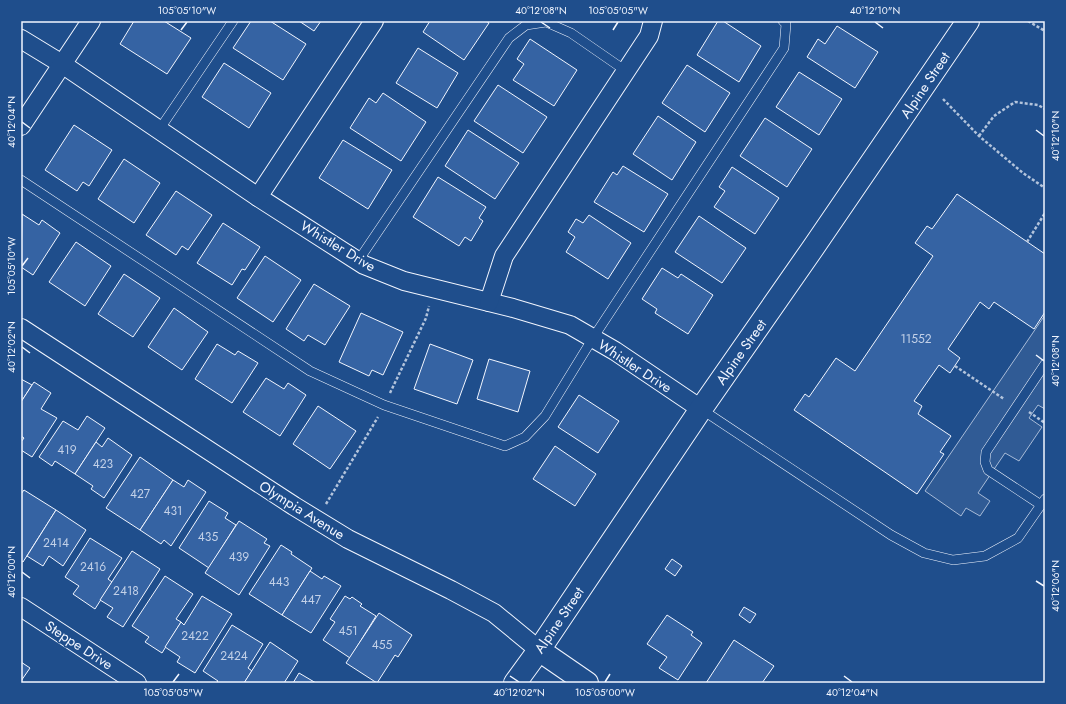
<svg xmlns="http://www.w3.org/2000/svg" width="1066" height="704" font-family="Jost,sans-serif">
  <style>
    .parking { fill: #305b95; stroke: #a8bbd7 }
    .building { fill: #3563a3; stroke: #f2f6ff }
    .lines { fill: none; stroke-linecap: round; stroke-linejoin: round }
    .lane-casing { stroke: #f2f6ff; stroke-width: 10 }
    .street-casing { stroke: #f2f6ff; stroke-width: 20 }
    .secondary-casing { stroke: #f2f6ff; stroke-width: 24 }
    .path { stroke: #b3c4dc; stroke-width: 2.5; stroke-dasharray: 3 2; stroke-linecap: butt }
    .lane { stroke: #1f4e8c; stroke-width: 9 }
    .street { stroke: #1f4e8c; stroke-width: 18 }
    .secondary { stroke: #1f4e8c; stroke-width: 22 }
    .ticks { fill: none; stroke: #f2f6ff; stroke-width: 1.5 }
    .labels { text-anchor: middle; stroke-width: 3; stroke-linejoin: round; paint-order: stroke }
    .number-label { font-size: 12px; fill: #c3d1e8 }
    .street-label { font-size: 14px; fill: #f2f6ff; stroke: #1f4e8c }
    .neatline { fill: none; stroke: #f2f6ff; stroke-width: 1.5 }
    .ticks-label { font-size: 10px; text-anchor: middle; fill: #f2f6ff }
  </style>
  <rect width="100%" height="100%" fill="#1f4e8c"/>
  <polygon class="parking" points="1045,315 1045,409 1038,405 1029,418 1042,427 1019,461 1005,453 978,493 990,501 980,516 966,508 961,516 925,491"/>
  <g class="building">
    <polygon points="134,21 164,21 191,38 167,74 120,44"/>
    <polygon points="251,21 270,21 306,44 283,80 233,48"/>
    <polygon points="299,21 321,21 314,31"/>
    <polygon points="430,21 486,21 489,23 464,60 423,32"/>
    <polygon points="718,21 723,21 761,46 739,82 697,55"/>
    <polygon points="837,26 878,52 855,88 807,57 818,39 825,44"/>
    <polygon points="530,39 577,70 554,106 513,80 524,64 517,59"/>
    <polygon points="418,48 458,73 437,108 396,83"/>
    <polygon points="224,63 271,93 249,128 202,97"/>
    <polygon points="687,65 730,93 705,132 662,103"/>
    <polygon points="799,72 842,99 819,135 776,107"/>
    <polygon points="498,85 547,117 523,153 474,121"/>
    <polygon points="383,93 426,122 401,161 350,128 369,98 376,103"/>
    <polygon points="658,116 696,142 672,180 633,154"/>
    <polygon points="765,118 812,149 787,187 740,156"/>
    <polygon points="74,125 112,150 89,186 83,182 77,191 45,170"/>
    <polygon points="468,130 519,163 495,199 445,166"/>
    <polygon points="343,140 392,170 368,209 319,178"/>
    <polygon points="124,159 160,183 134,223 98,199"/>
    <polygon points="623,166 668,194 644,232 594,202 613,172 617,175"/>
    <polygon points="732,167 779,198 755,234 714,207 725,191 719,187"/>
    <polygon points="438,177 486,207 479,218 483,221 471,241 465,237 459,246 413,217"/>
    <polygon points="176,191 212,215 188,250 182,246 176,255 146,235"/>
    <polygon points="957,194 1045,254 1045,312 1034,329 994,302 989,309 980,302 948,349 960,358 950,373 939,365 914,401 922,406 918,414 951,436 940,452 944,454 917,494 794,410 805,394 809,397 836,358 855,371 933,256 915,243 927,226 932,229"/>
    <polygon points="22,214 39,225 42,220 60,233 33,275 21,267"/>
    <polygon points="589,215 631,243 608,279 566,252 575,237 568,232 576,219 583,223"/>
    <polygon points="699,216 746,248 722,283 675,252"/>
    <polygon points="223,223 260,247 245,270 242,269 232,285 197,263"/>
    <polygon points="76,242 111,266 85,306 49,282"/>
    <polygon points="265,256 301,280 273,322 237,298"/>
    <polygon points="662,268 678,278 681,274 713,295 688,334 655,313 657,309 642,299"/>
    <polygon points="124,274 160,298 133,337 98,314"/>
    <polygon points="314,284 350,306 325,345 308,335 304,341 286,329"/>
    <polygon points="174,308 208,332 182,370 148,347"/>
    <polygon points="361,313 403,332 383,375 372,370 369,376 339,362"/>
    <polygon points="217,344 235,355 238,351 258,363 232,403 195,379"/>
    <polygon points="430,344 473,360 457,404 414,389"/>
    <polygon points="489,359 530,371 518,412 477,399"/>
    <polygon points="266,378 284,389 288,383 306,395 280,436 243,412"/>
    <polygon points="21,379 32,385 21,402"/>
    <polygon points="34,382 51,393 41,409 57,418 32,457 21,450 21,442 24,438 21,436 21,402"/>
    <polygon points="579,395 619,421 598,453 558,427"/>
    <polygon points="318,406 356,431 330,469 293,444"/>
    <polygon points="87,416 105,428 75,474 55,461 52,466 39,457 63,421 78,430"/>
    <polygon points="108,438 132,455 104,498 91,489 93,486 75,474 96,442 102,447"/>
    <polygon points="555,446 596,474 575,506 533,479"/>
    <polygon points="140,457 173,480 140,530 106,508"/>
    <polygon points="173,480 184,487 188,480 206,492 171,546 164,540 161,544 140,530"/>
    <polygon points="24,490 56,510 23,562 21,561 21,494"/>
    <polygon points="209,501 228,513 225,518 236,525 209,568 179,548"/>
    <polygon points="56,510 86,530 63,566 49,556 43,566 27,556"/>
    <polygon points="239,521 267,539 264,543 270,546 239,595 205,573"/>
    <polygon points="90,538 122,558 108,579 112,582 95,609 73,594 79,586 65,577"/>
    <polygon points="281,545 292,552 291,554 312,568 282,615 249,594"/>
    <polygon points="132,551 160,569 123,627 107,617 113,608 100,600"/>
    <polygon points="672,559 682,566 675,576 665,569"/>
    <polygon points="310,571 322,579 324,576 341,586 311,633 282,615"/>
    <polygon points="165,576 193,594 176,619 181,622 162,653 145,642 149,637 132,626"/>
    <polygon points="202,596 232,614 195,673 177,662 180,657 165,647 181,622 184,625"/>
    <polygon points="345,596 350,599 352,597 362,604 360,606 376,616 350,658 323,640 335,622 330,619"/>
    <polygon points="744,607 756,614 750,623 739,615"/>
    <polygon points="379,613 412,635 398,657 395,655 377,683 346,663"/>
    <polygon points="667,615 693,632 691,635 702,643 678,680 659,668 667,657 647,644"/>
    <polygon points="232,625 263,644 248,668 252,671 244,683 216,683 218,681 203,671"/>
    <polygon points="734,640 774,666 762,683 706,683"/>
    <polygon points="270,642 298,661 284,683 244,683"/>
    <polygon points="21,662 30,668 21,681"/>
    <polygon points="299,673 316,683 293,683"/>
  </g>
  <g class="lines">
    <g class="lane-casing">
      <g id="lane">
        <polyline points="159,130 233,21"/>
        <polyline points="21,180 310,371 384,405 505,446 525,437 545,416 593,338 784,48 786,24 783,21"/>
        <polyline points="358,261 509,38 526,25 546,22 571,33 626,71"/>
        <polyline points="701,409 891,535 924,553 953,560 985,556 1018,538 1045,499"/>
        <polyline points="1041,505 988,470 985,462 986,452 1045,364"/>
      </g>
    </g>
    <g class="street-casing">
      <g id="street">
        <polyline points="21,39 62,64 258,197 364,265 404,281 513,308 570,325 615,351 701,409"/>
        <polyline points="21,126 91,21"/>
        <polyline points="258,197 374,21"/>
        <polyline points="489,302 504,256 649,36 653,21"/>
        <polyline points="21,328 294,506 348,539 451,590 494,613 539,650"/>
        <polyline points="21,607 137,683"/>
      </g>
    </g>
    <g class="secondary-casing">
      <g id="secondary">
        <polyline points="539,650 587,683"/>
        <polyline points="515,683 539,650 701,409 813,248 968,21"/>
      </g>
    </g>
    <g class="path">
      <polyline points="1028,21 1045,31"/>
      <polyline points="943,99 979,136 1023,173 1045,188"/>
      <polyline points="979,136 994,116 1015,102 1038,105 1045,109"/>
      <polyline points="1027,242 1045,213"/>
      <polyline points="955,366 1004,399"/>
      <polyline points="390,393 426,318 429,306"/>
      <polyline points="1029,412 1045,423"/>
      <polyline points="326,504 378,417"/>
    </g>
    <use href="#lane" class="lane"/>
    <use href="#street" class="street"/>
    <use href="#secondary" class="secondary"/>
  </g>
  <path class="ticks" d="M541 22 550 28M875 22 883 28M181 30 187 22M613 30 618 22M22 122 30 128M1036 130 1044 136M22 266 28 258M22 347 30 353M1036 355 1044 361M22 572 30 578M1036 581 1044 586M510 676 519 682M844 676 852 682M173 682 179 674M605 682 610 674"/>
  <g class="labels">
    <g class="number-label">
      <text x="916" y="343">11552</text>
      <text x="67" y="454">419</text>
      <text x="103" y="468">423</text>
      <text x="140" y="498">427</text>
      <text x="173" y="515">431</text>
      <text x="208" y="541">435</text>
      <text x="56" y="547">2414</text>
      <text x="239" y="561">439</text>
      <text x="93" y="571">2416</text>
      <text x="279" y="586">443</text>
      <text x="126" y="595">2418</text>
      <text x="311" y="604">447</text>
      <text x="348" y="635">451</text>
      <text x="195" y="640">2422</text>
      <text x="382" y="649">455</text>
      <text x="234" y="660">2424</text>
    </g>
    <g class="street-label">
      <text transform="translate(925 85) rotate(-56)" y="5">Alpine Street</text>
      <text transform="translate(338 246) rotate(31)" y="5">Whistler Drive</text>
      <text transform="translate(741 352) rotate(-55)" y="5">Alpine Street</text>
      <text transform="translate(635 366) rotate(33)" y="5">Whistler Drive</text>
      <text transform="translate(302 510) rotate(32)" y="5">Olympia Avenue</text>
      <text transform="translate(559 620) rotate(-56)" y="5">Alpine Street</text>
      <text transform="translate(79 645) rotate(33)" y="5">Steppe Drive</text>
    </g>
  </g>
  <rect width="1066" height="704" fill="none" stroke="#1f4e8c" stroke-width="44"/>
  <rect x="22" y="22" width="1022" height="660" class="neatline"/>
  <g class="ticks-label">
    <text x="187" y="14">105°05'10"W</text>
    <text x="541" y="14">40°12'08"N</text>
    <text x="618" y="14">105°05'05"W</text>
    <text x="875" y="14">40°12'10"N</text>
    <text transform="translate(11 122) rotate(-90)" y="4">40°12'04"N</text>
    <text transform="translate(1055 136) rotate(-90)" y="4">40°12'10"N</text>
    <text transform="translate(11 266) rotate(-90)" y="4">105°05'10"W</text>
    <text transform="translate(11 347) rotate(-90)" y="4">40°12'02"N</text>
    <text transform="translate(1055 361) rotate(-90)" y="4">40°12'08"N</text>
    <text transform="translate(11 572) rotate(-90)" y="4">40°12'00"N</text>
    <text transform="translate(1055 586) rotate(-90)" y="4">40°12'06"N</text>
    <text x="173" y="696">105°05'05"W</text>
    <text x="519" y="696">40°12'02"N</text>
    <text x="605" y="696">105°05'00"W</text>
    <text x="852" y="696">40°12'04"N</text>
  </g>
</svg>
